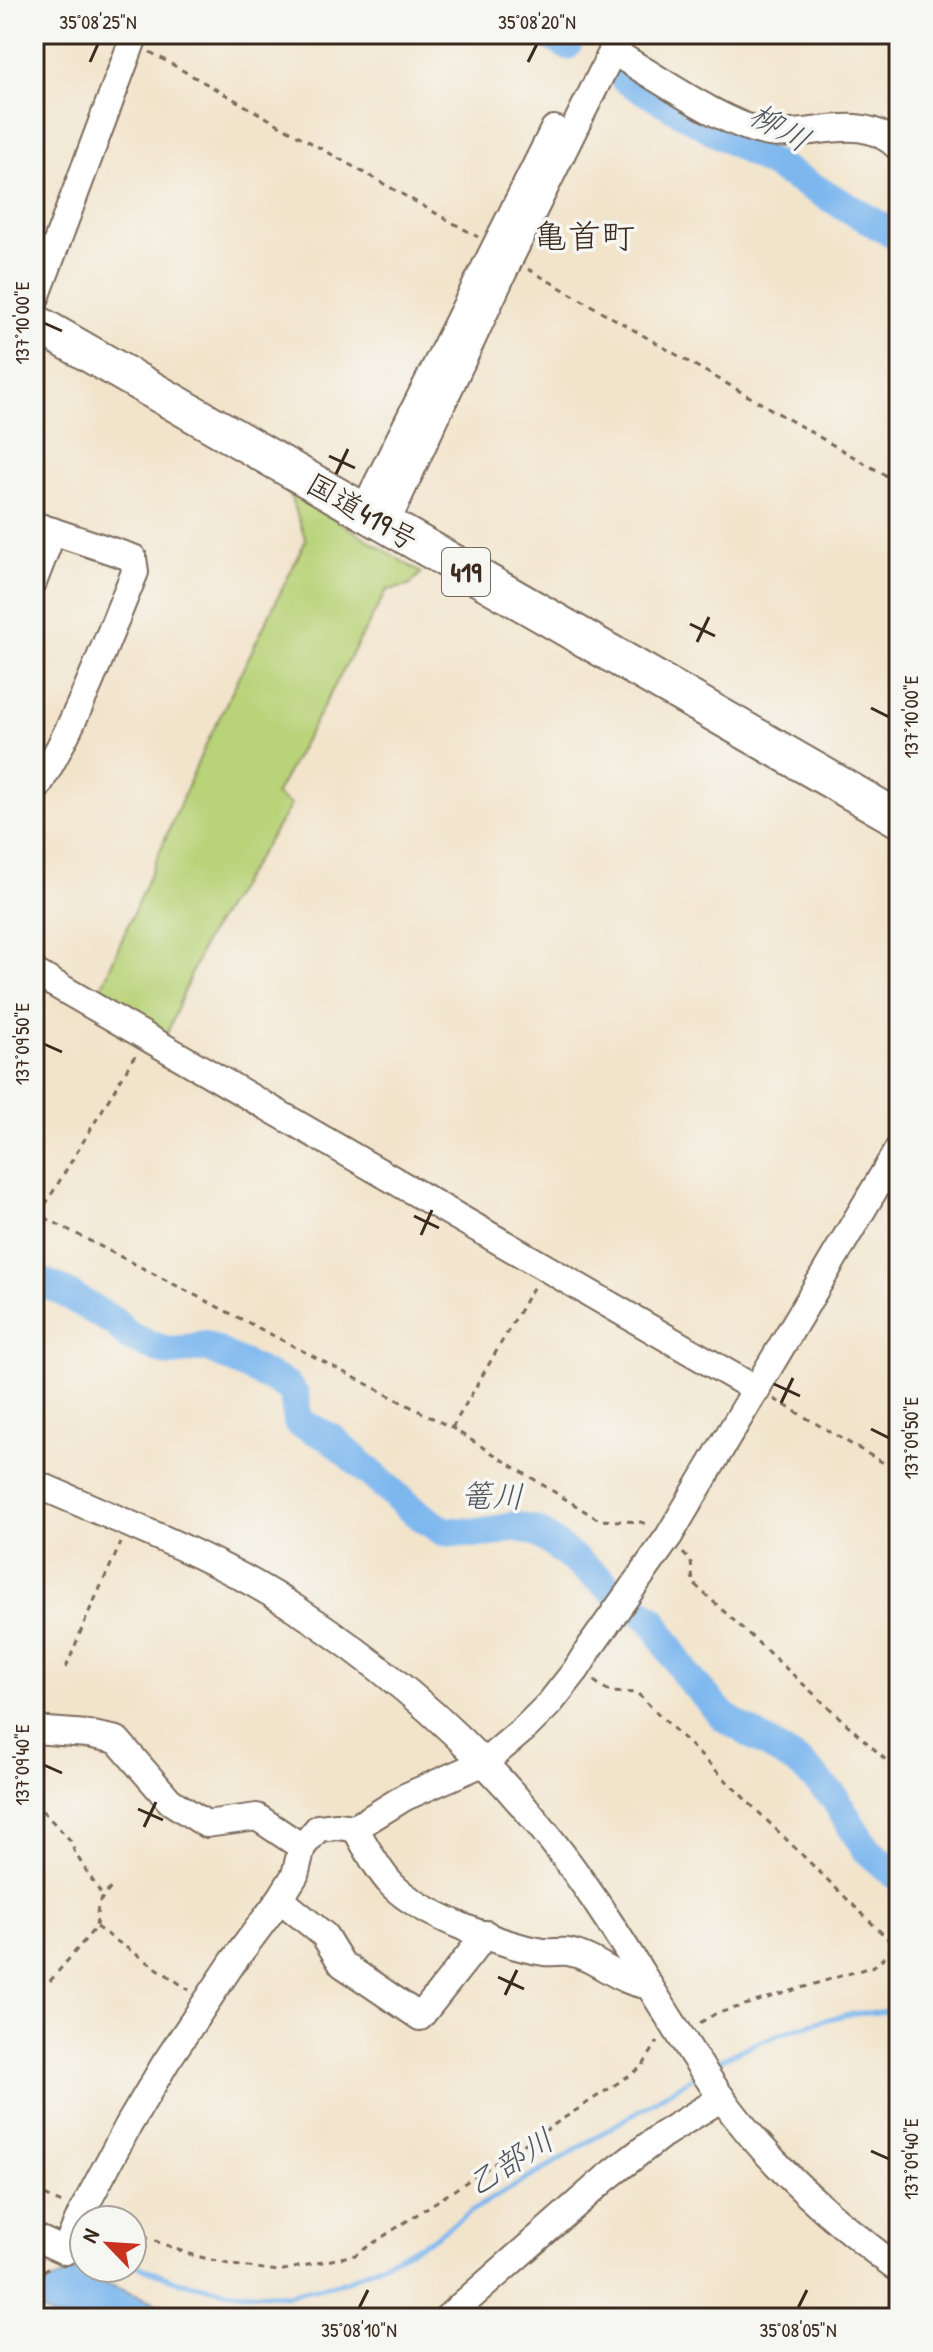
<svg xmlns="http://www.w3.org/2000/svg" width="933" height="2352" font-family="'Patrick Hand','Klee One',sans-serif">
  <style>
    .green { fill: #b9d379; stroke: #7a7e4c; stroke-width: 2 }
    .water { fill: #7db7ee; stroke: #5c7086; stroke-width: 2 }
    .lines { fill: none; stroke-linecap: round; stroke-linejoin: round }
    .stream { stroke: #7db7ee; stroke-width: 5 }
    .river { stroke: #7db7ee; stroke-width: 30 }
    .minor-casing { stroke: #7b6b5b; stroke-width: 30 }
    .highway-casing { stroke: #7b6b5b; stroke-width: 40 }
    .path { stroke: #7b6b5b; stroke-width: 3; stroke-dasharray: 6 6; stroke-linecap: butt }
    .minor { stroke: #fff; stroke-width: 26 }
    .highway { stroke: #fff; stroke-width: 36 }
    .ticks { fill: none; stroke: #3b2a1e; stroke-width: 3 }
    .labels { text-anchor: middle; stroke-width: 7; stroke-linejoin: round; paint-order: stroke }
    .shield { fill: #f6f6f2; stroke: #73675e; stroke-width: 2 }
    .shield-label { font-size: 28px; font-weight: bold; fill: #3b2a1e }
    .street-label { font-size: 30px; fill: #3b2a1e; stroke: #f6f6f2 }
    .water-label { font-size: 32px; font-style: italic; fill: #4f545c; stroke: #f6f6f2 }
    .quarter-label { font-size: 34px; fill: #3b2a1e; stroke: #f6f6f2 }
    .neatline { fill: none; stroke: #3b2a1e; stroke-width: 3 }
    .ticks-label { font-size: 20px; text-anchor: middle; fill: #3b2a1e }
  </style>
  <rect width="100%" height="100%" fill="#f6f6f2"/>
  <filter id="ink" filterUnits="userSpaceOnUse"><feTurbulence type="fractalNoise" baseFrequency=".0125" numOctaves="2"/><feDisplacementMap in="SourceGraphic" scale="16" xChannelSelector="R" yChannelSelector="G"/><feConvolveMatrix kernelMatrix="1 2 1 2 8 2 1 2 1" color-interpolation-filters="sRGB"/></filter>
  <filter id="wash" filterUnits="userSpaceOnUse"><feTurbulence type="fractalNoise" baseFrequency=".006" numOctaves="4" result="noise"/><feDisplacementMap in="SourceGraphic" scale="32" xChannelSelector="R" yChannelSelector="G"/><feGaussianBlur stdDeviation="1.8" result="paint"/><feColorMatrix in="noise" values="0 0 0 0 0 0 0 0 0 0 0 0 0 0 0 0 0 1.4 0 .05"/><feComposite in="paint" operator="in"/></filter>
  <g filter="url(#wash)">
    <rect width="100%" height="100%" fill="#f2e4cb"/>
    <polygon class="green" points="288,490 421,573 409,586 387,590 275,795 291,805 205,940 164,1041 96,1000 201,755 306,540"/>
    <polygon class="water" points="74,2271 194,2318 53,2318 34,2306 34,2294 50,2282"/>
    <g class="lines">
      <g class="stream">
        <polyline points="899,1990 896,1990 895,1999 899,2001"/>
        <path d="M711 2065C752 2043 800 2025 845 2015 863 2011 884 2016 899 2005"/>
        <polyline points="132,2264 178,2281 231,2292 287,2295 347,2281 430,2240 476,2208 543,2170 696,2075"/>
      </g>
      <g class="river">
        <polyline points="548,34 567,45"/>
        <polyline points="625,79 899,237"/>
        <polyline points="34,1280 57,1288 116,1323 129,1336 149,1345 170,1352 205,1346 286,1385 294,1395 298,1422 331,1438 412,1510 443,1531 474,1533 493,1532 514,1526 538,1532 554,1544 653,1621 687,1676 724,1717 803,1766 834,1797 865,1848 895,1874 899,1874"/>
      </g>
    </g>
  </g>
  <g filter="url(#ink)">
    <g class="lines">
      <g class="minor-casing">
        <g id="minor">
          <path d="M612 51C652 74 727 128 770 133 814 138 863 110 899 148"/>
          <polyline points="34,303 135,34"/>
          <polyline points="363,512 554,129"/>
          <path d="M34 525 133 558 135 572C105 644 76 726 34 792"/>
          <polyline points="385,526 510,258 621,34"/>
          <polyline points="34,580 53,531"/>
          <polyline points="34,972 757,1390"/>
          <path d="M34 1483C122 1522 215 1556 296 1609 397 1675 489 1757 562 1854 620 1931 665 2017 721 2097 768 2163 833 2221 899 2269"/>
          <polyline points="34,1730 88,1734 117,1740 170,1801 206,1824 257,1817 302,1847"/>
          <path d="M355 1828C366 1847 377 1869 392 1885 420 1914 504 1946 544 1952 552 1953 560 1951 568 1952 597 1957 618 1982 647 1985"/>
          <polyline points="280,1899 324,1935 342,1964 420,2017 486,1934"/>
          <polyline points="34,2237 65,2251 82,2212 128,2126 166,2062 233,1962 280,1899 295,1875 302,1847 318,1828 337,1826 355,1828 405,1797 485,1762 525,1728 550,1703 576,1670 591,1646 669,1536 899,1148"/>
          <polyline points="447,2318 606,2178 662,2135 722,2098"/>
        </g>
      </g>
      <g class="highway-casing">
        <polyline id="highway" points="34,322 899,819"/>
      </g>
      <g class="path">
        <polyline points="150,52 478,237"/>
        <polyline points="528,269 899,483"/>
        <polyline points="34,1212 452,1428 599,1520 641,1522 650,1526"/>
        <polyline points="39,1215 136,1054"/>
        <polyline points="774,1399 899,1472"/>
        <polyline points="452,1428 534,1286"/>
        <polyline points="683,1553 691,1562 693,1583 899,1772"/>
        <polyline points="66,1668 87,1616 121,1543"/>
        <polyline points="594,1681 610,1692 637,1693 893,1944 888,1954 874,1966 715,2014 698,2024"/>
        <polyline points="34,1802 70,1840 75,1853 103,1897"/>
        <polyline points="96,1927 189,1990"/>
        <polyline points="50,1981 96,1927 98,1904 112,1886"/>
        <polyline points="34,2190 64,2204"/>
        <polyline points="132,2232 189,2254 232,2265 279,2271 355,2255 642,2067 658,2041"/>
        <polyline points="34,2279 50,2266"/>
      </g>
      <use href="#minor" class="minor"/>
      <use href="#highway" class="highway"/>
    </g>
  </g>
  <path class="ticks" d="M90 62 98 44M528 62 537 44M44 323 62 331M329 456 355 468M336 474 348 449M690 624 715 636M697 642 709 617M871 708 889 717M44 1044 62 1052M414 1216 439 1228M421 1235 432 1210M774 1384 800 1396M781 1403 793 1378M871 1429 889 1438M44 1765 62 1773M138 1809 163 1820M144 1827 156 1802M498 1977 524 1989M505 1995 517 1970M871 2151 889 2159M359 2308 368 2290M798 2308 807 2290"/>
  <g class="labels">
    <rect class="shield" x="442" y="548" width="48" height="48" rx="6"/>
    <g class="shield-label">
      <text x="466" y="582">419</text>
    </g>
    <g class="street-label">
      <text transform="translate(362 512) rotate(30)" y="10">国道419号</text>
    </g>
    <g class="water-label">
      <text transform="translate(780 127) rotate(30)" y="11">柳川</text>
      <text transform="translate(492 1496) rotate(1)" y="11">篭川</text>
      <text transform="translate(510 2162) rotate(-32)" y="11">乙部川</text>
    </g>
    <g class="quarter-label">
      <text x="584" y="248">亀首町</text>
    </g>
  </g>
  <rect width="933" height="2352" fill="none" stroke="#f6f6f2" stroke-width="88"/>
  <g transform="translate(108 2244) rotate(295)"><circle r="38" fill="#f6f6f2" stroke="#aba49d" stroke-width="2"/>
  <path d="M0-6L14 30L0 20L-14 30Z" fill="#c8321e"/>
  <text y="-12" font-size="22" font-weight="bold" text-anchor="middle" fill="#3b2a1e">N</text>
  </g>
  <rect x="44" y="44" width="845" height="2264" class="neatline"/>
  <g class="ticks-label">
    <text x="98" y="29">35°08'25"N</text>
    <text x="537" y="29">35°08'20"N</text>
    <text transform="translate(22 323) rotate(-90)" y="7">137°10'00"E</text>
    <text transform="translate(911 717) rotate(-90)" y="7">137°10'00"E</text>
    <text transform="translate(22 1044) rotate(-90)" y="7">137°09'50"E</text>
    <text transform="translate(911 1438) rotate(-90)" y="7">137°09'50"E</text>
    <text transform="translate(22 1765) rotate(-90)" y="7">137°09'40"E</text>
    <text transform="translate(911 2159) rotate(-90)" y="7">137°09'40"E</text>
    <text x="359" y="2337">35°08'10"N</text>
    <text x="798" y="2337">35°08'05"N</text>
  </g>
</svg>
